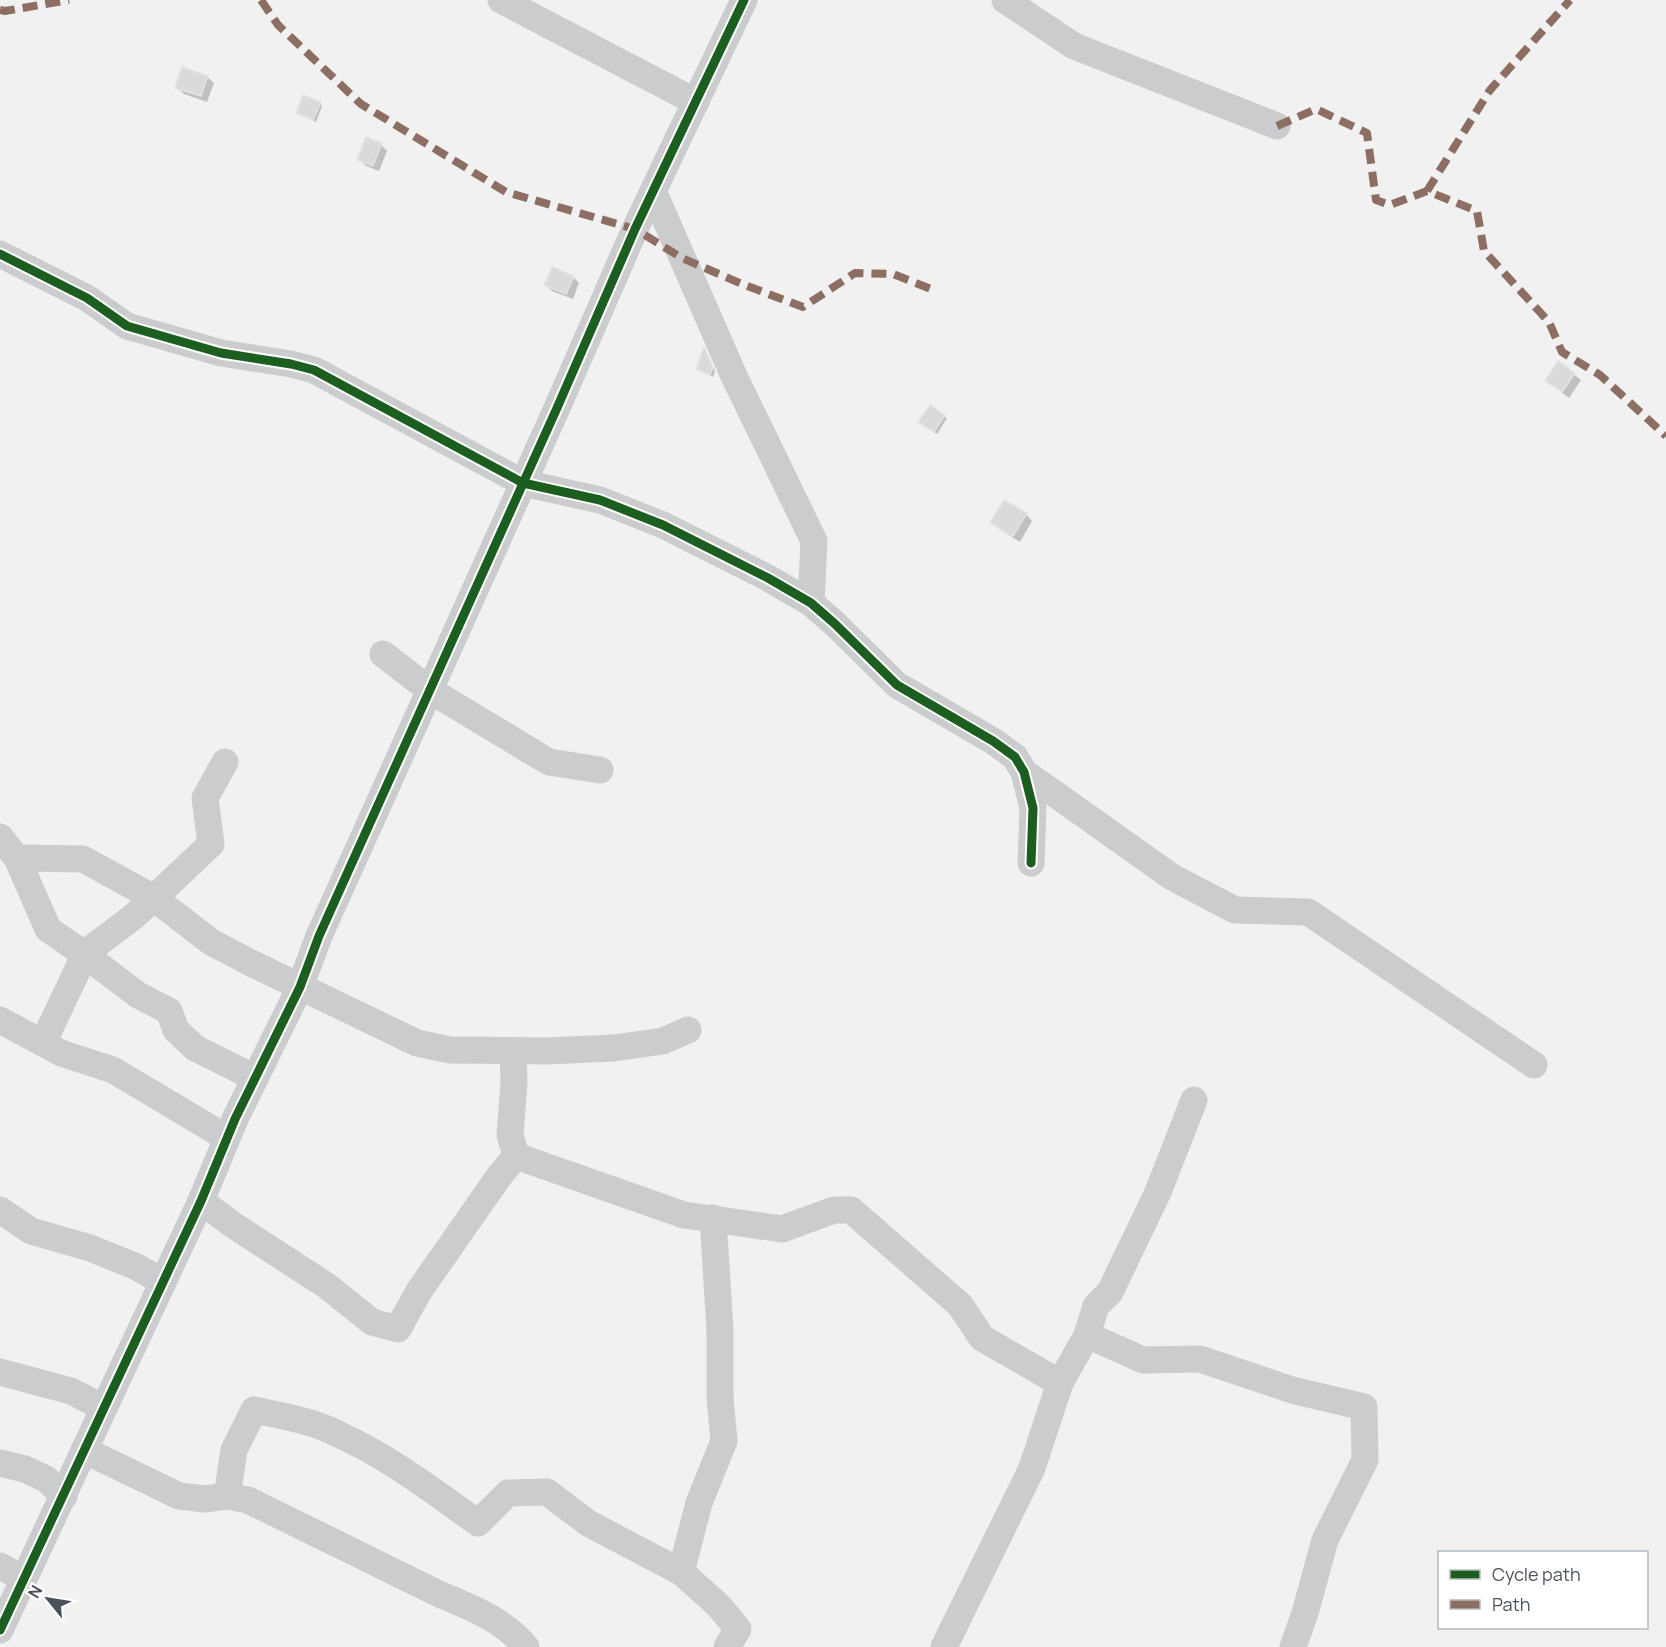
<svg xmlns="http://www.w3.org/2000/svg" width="1666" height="1647" font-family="Manrope,sans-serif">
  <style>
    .shadow { fill: #0003 }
    .building { fill: #dadadb; stroke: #e2e3e3; stroke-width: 1.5 }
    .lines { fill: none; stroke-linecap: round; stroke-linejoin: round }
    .minor { stroke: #cbccce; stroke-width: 27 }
    .quiet { stroke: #8d6e63; stroke-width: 8; stroke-dasharray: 15 8; stroke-linecap: butt }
    .cycleway-casing { stroke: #fff; stroke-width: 13 }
    .cycleway { stroke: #1b5e20; stroke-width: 9 }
  </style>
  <rect width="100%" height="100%" fill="#f1f1f1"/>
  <g class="shadow">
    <polygon points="207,77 214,83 207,102 184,94 177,87"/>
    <polygon points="320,103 322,106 316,122 297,113"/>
    <polygon points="381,145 387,151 379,171 366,166 359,160"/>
    <polygon points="573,277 579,283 573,299 552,291 546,285"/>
    <polygon points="705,350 715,371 713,377 697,368"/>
    <polygon points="1559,363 1581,380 1569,398 1547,381"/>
    <polygon points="944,416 947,418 937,434 923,425"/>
    <polygon points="1026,514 1032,521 1020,542 999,529 992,523"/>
  </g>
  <g class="building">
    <polygon points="182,67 208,76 201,96 175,88"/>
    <polygon points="303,95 321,102 313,120 296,113"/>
    <polygon points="366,137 382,143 373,166 357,160"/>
    <polygon points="552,267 574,276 566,294 544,285"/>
    <polygon points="704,347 713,367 710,375 696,369"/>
    <polygon points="1558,361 1575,373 1562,392 1545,381"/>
    <polygon points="930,405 945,415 934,432 918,422"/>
    <polygon points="1004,500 1027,513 1013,536 990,523"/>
  </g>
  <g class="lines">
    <g class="minor">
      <polyline points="501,0 696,102"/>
      <polyline points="1005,0 1074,46 1277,126"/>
      <polyline points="654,193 734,376 814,541 811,603"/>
      <polyline points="0,254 87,298 127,326 221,353 291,364 314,370 523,483 600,500 663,525 768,578 811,603 835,624 897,685 993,741 1015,757 1024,772 1033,808 1031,863"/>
      <polyline points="383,654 431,691 549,762 600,770"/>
      <polyline points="1024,772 1172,877 1235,910 1308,912 1534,1065"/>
      <polyline points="0,837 17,858 83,859 154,898 211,844 205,798 225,762"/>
      <polyline points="17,858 48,929 84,954 77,971 43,1043"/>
      <polyline points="0,1020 61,1053 113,1070 227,1138"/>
      <polyline points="513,1051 514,1083 510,1135 516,1156 684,1215 782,1229 834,1210 851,1210 960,1305 982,1338 1060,1383"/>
      <polyline points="255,1078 195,1048 176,1030 169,1011 138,995 84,954 133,917 154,898 211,942 251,963 417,1043 450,1050 547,1051 614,1048 663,1041 688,1030"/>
      <polyline points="201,1201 233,1225 327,1286 372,1322 398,1329 419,1291 500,1175 516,1156"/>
      <polyline points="0,1210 31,1231 90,1248 137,1267 163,1282"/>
      <polyline points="713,1218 720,1330 720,1398 724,1441 699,1503 681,1572 718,1605 738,1629 727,1647"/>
      <polyline points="1087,1335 1143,1360 1200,1359 1292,1390 1364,1407 1365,1460 1325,1540 1305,1613 1293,1647"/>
      <polyline points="0,1372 71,1391 104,1408"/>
      <path d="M84 1450 179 1496 205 1499 227 1496 248 1500 439 1594C470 1607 504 1620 526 1647"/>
      <polyline points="0,1463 25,1469 46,1479 64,1496"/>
      <path d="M227 1496 234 1450 254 1410C282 1416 313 1421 338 1434 389 1457 433 1491 478 1523L508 1493 547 1492 588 1523 681 1572"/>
      <polyline points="0,1566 24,1579"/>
      <polyline points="0,1630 201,1201 235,1119 300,987 319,936 557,408 635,229 744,0"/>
      <polyline points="944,1647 1032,1468 1060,1383 1087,1335 1096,1306 1110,1292 1158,1192 1194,1100"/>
    </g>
    <g class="quiet">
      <polyline points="261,0 278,25 361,104 506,192 635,229 682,258 742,284 803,307 855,273 893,274 931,289"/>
      <polyline points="0,10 5,11 69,0"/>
      <polyline points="1277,126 1316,109 1367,133 1376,200 1390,205 1427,191 1477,211 1484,251 1549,322 1562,352 1600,375 1666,436"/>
      <polyline points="1427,191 1490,90 1570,0"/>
    </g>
    <g class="cycleway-casing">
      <g id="cycleway">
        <polyline points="0,254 87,298 127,326 221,353 291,364 314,370 523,483 600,500 663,525 768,578 811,603 835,624 897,685 993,741 1015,757 1024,772 1033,808 1031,863"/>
        <polyline points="0,1630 201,1201 235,1119 300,987 319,936 557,408 635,229 744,0"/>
      </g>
    </g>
    <use href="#cycleway" class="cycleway"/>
  </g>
  <rect x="1438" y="1551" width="210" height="78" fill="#ffffff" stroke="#b6babd" stroke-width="1.5"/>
  <rect x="1450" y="1570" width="30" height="9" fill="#1b5e20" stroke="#b6babd" stroke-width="1.5"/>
  <text x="1492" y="1581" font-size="18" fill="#49525b">Cycle path</text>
  <rect x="1450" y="1600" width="30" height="9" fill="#8d6e63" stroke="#b6babd" stroke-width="1.5"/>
  <text x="1492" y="1611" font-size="18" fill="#49525b">Path</text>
  <g transform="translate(48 1599) rotate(300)" stroke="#ffffff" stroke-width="4.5" paint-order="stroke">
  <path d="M0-4.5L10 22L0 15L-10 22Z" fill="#49525b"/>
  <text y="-9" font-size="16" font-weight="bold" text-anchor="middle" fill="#49525b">N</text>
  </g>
</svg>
